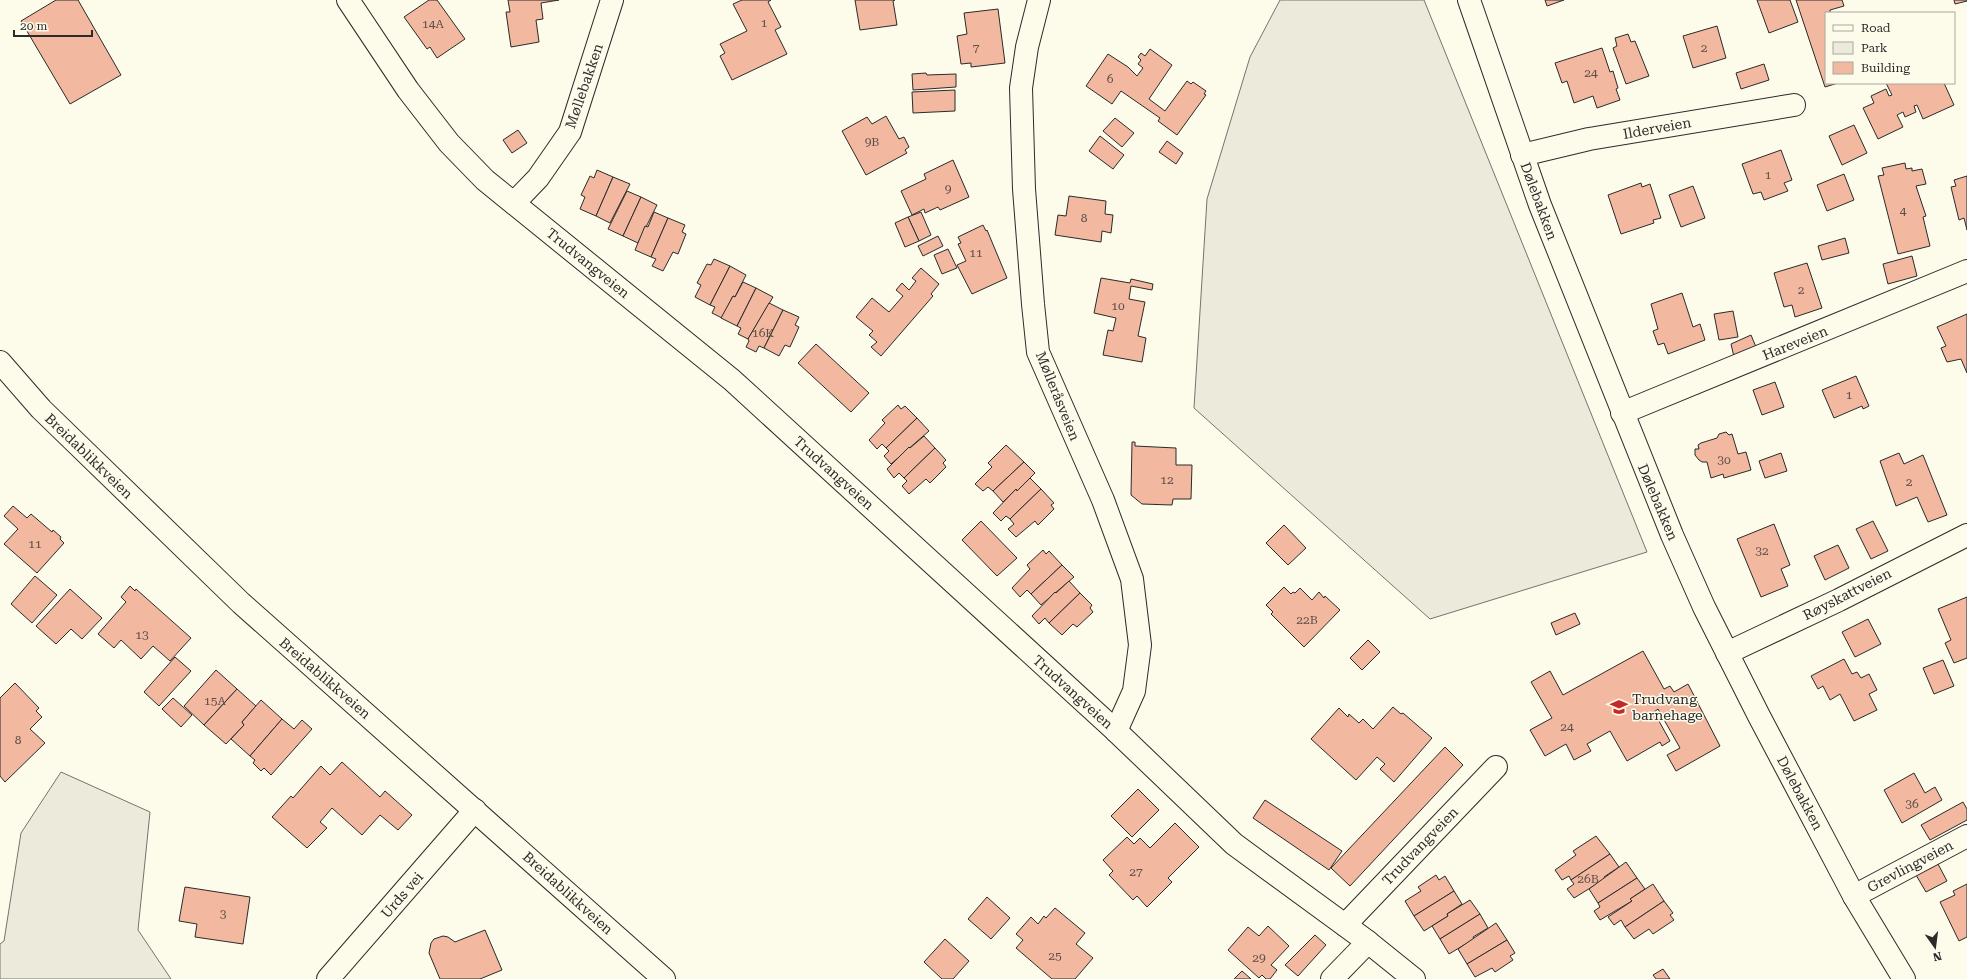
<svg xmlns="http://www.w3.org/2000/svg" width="1967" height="979" font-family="'Roboto Serif',serif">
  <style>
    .green { fill: #ecebdb; stroke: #74746e }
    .building { fill: #f2b8a0; stroke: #2b2b2b }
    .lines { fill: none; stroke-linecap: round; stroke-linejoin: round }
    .minor-casing { stroke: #2b2b2b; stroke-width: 24 }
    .major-casing { stroke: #2b2b2b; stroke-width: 24 }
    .minor { stroke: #fdfbea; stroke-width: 22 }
    .major { stroke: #fdfbea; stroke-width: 22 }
    .labels { text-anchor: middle; stroke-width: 3; stroke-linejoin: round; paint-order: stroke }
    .number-label { font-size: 12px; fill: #5d4e48 }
    .street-label { font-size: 14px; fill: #2b2b2b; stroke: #fdfbea }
    .poi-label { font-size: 14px; fill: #2b2b2b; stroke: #fdfbea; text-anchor: start }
  </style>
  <rect width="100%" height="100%" fill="#fdfbea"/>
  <g class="green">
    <polygon points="1280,0 1424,0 1647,552 1430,619 1194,408 1207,199 1250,57"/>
    <polygon points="61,772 150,812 138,930 171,979 0,979 0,944 4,941 21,833"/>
  </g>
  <g class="building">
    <polygon points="56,0 78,0 121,75 70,104 21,21"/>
    <polygon points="429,0 437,0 465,39 437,58 430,47 427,49 404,17"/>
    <polygon points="508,0 559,0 541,3 543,19 536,20 539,42 511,47 506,12 510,12"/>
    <polygon points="742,0 771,0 768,2 781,27 775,30 787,54 732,80 720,56 725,53 720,44 747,31 733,4"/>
    <polygon points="855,0 895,0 893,1 897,25 860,30"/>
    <polygon points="1545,0 1564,0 1547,6"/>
    <polygon points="1757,0 1790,0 1798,22 1769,33"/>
    <polygon points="1796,0 1842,0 1844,6 1830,10 1830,13 1826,13 1826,83 1838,83 1825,87"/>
    <polygon points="1954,0 1967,0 1967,1 1955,4"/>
    <polygon points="998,9 1005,63 971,67 971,63 961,64 957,36 967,34 964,13"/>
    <polygon points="1717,26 1726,58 1693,68 1683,36"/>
    <polygon points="1628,34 1631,42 1635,41 1649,76 1626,84 1613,48 1617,46 1615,38"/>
    <polygon points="1602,48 1610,72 1613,71 1618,88 1616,89 1620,100 1597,108 1593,96 1574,103 1567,81 1562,83 1555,63"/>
    <polygon points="1150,49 1172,65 1149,99 1165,111 1187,81 1191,84 1193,82 1206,91 1204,94 1206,95 1177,135 1158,121 1160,118 1121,91 1112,104 1086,86 1108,54 1128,67 1137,76 1143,68 1138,64 1141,60 1138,57 1141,53 1145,56"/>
    <polygon points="1764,64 1769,80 1741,89 1736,73"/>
    <polygon points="926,73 927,75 956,74 956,87 913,90 912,74"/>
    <polygon points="1886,83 1944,83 1954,105 1923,119 1917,105 1914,106 1916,112 1905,117 1903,112 1897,115 1903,127 1878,139 1863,108 1874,103 1871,96 1886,89 1889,96 1892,95"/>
    <polygon points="955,90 955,111 913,113 912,92"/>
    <polygon points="886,116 899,139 904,137 909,147 905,150 907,153 866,175 842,131 867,117 872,124"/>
    <polygon points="1115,118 1134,133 1122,147 1103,131"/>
    <polygon points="1854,125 1867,153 1842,165 1829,136"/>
    <polygon points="518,130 527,143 512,153 503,140"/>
    <polygon points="1100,136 1124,155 1113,169 1089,151"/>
    <polygon points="1167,141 1183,153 1176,164 1159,152"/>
    <polygon points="1781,150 1792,180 1784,183 1788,191 1764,200 1761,192 1753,194 1742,164"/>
    <polygon points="953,160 969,197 940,210 938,207 925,213 924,209 912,215 901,191 926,179 924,174"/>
    <polygon points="1905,163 1906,169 1912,168 1912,171 1922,169 1926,184 1916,186 1926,216 1923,217 1930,246 1898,254 1878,176 1884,175 1882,168"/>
    <polygon points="597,170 613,177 596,216 580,209 585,197 581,195 590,176 594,178"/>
    <polygon points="1844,174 1854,200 1827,211 1817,185"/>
    <polygon points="1967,176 1967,230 1964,218 1959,220 1951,187 1956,186 1954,180"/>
    <polygon points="613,177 630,184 610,223 596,216"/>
    <polygon points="1641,183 1642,187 1650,184 1661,218 1653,220 1654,223 1621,234 1608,195"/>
    <polygon points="1693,186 1705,218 1681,227 1669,195"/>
    <polygon points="627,191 641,197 623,236 608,229"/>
    <polygon points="1069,196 1106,201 1105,214 1113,215 1111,233 1102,231 1101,242 1055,235 1058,215 1066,216"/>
    <polygon points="641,197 657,205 638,243 623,236"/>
    <polygon points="654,212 668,218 651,257 635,250 645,226 648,227"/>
    <polygon points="921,212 931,235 919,241 908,217"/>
    <polygon points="908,217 919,241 905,247 895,223"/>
    <polygon points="668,218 685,225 682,232 686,234 678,254 673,252 663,271 652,266 656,259 651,257"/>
    <polygon points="983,225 986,231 987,230 1007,278 972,294 957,265 966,261 958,244 961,243 958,237"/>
    <polygon points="938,236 943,246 923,256 918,246"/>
    <polygon points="1845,238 1849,253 1822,260 1818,246"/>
    <polygon points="948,249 957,268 942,274 934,255"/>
    <polygon points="1912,256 1917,276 1888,284 1883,264"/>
    <polygon points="714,259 730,266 710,305 695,297 701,285 697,283 707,264 711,265"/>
    <polygon points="1807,263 1822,308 1795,317 1792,305 1784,307 1774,273"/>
    <polygon points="730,266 746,275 735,297 733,296 722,318 712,313 715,307 710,305"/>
    <polygon points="921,268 939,284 931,294 933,296 881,356 871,347 877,342 869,335 873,331 856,317 872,298 889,312 903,296 896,290 902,283 909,290 916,281 912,278"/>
    <polygon points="1101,278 1130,283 1131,279 1153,284 1152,290 1131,286 1129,299 1145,302 1138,336 1146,338 1142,362 1103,355 1108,330 1113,331 1116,318 1094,313"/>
    <polygon points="743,282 756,288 737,326 721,318 733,296 735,297"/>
    <polygon points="756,288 773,297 748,339 738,334 741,328 737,326"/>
    <polygon points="1682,293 1693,327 1700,324 1705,340 1668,354 1664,343 1658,345 1653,331 1658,329 1651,304"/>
    <polygon points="769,303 783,310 764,348 759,346 756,352 746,347 749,341 748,339"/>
    <polygon points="783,310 799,317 795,325 799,327 790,347 785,345 779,356 764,348"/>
    <polygon points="1733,311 1738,337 1719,340 1714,314"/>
    <polygon points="1967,314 1967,373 1961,359 1947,362 1941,348 1946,346 1937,327"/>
    <polygon points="1751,335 1756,347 1734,357 1731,344"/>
    <polygon points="816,344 869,393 851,412 798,363"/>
    <polygon points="1856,376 1869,406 1863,409 1862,406 1834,418 1822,390"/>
    <polygon points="1775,382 1784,407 1762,415 1753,390"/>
    <polygon points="898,405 901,409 905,406 917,418 886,448 882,444 877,449 869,440 885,423 882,420"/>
    <polygon points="917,418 929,431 891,464 884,456 889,451 886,448"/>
    <polygon points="1726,432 1729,435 1732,434 1738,454 1746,452 1751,470 1724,478 1723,474 1711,478 1707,462 1702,462 1699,460 1695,455 1695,449 1699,449 1698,445 1701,443 1717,438 1719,434"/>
    <polygon points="924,436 935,448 904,478 899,473 894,478 887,469 909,447 910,448"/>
    <polygon points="1132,442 1135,442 1135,446 1176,448 1176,465 1192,465 1191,499 1173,499 1172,505 1142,504 1131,495"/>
    <polygon points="1006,445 1024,462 993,491 988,487 983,491 975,484 992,467 988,463"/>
    <polygon points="935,448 946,460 943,463 946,467 930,483 926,479 909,494 902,486 907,481 904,478"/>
    <polygon points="1781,453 1787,471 1765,478 1759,461"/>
    <polygon points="1899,453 1904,464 1923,455 1947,515 1928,522 1917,497 1896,506 1880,461"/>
    <polygon points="1024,462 1035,473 1017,491 1016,489 1003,502 993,491"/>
    <polygon points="1030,478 1041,489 1010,519 1006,516 1001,521 993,513 1016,489 1017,491"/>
    <polygon points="1041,489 1054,503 1051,505 1054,509 1038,525 1035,521 1016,537 1008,529 1014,524 1010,519"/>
    <polygon points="13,506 27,518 31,514 52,532 53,530 61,537 60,539 64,543 37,573 4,544 18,529 4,516"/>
    <polygon points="981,521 1017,558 997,576 962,540"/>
    <polygon points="1873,521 1888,551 1871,559 1856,529"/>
    <polygon points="1774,524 1790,565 1781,569 1788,586 1761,597 1737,539"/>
    <polygon points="1284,525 1306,548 1288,565 1266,543"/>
    <polygon points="1838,545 1849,568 1825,580 1814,556"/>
    <polygon points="1043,550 1046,554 1049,551 1062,565 1031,594 1027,590 1020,597 1012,588 1030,569 1027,565"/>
    <polygon points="1062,565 1074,577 1041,605 1031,594"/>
    <polygon points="35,576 57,595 32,623 11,604"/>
    <polygon points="1069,581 1080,593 1049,623 1045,618 1039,624 1032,616 1055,592 1056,593"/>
    <polygon points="130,586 135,591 136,589 191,638 170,661 153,646 141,659 121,640 114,648 98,634 126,602 121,597"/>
    <polygon points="1284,587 1291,594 1293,592 1295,593 1300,588 1312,600 1319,592 1324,598 1325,596 1340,610 1304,647 1271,614 1273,612 1266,605"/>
    <polygon points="70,589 102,618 82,639 71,629 56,644 36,626"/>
    <polygon points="1080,593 1092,605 1090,608 1093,612 1077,627 1073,624 1062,635 1049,623"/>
    <polygon points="1967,597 1967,658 1954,663 1945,643 1951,640 1938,609"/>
    <polygon points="1575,613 1580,624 1556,635 1551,623"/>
    <polygon points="1868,619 1881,644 1855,657 1842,632"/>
    <polygon points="1368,640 1380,652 1362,670 1350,658"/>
    <polygon points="1643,651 1664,689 1670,686 1674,692 1688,684 1720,746 1676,771 1667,755 1680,748 1658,709 1654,712 1670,741 1662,746 1660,742 1627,761 1610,731 1587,744 1591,751 1574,760 1566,744 1545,756 1530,730 1552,718 1531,682 1550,671 1563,695"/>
    <polygon points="175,657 191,671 159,706 144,692"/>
    <polygon points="1844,659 1852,674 1857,672 1861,678 1869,674 1877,690 1869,694 1877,710 1854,721 1840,694 1830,700 1823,686 1818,689 1811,676"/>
    <polygon points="1943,660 1954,686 1934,694 1923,668"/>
    <polygon points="216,670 237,689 204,725 184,706"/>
    <polygon points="15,683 39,708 36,711 42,717 30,729 45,743 5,782 0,776 0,698"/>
    <polygon points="237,689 256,706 242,722 244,725 226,744 204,725"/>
    <polygon points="173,698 192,715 181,727 162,709"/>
    <polygon points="261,700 282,719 250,756 231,739 244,725 242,722"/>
    <polygon points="1393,707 1401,714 1403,713 1432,738 1394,782 1380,769 1385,764 1377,757 1356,780 1311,739 1339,708 1348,717 1349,714 1359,723 1363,719 1373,729"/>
    <polygon points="282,719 294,729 302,720 312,729 271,775 264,768 261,771 253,763 255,760 250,756"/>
    <polygon points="1445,747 1463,765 1350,886 1331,868"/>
    <polygon points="342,762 380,797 385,791 412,815 398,830 380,815 362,835 332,808 320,822 327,828 307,848 272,817 291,796 293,798 321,766 330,775"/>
    <polygon points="1914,773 1925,793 1935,787 1942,800 1902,823 1884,790"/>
    <polygon points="1138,789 1159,810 1132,837 1111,816"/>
    <polygon points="1265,800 1342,851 1329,870 1253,818"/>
    <polygon points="1963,802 1967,809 1967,820 1930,840 1921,825"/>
    <polygon points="1175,823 1199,847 1168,878 1172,882 1147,907 1137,896 1133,900 1109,875 1113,871 1103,860 1127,837 1134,844 1140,838 1150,848"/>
    <polygon points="1596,836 1610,854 1571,880 1569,876 1562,880 1555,870 1576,855 1573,851"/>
    <polygon points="1610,854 1619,867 1604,877 1605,879 1574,898 1567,889 1574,884 1571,880"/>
    <polygon points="1626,862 1637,878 1598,903 1589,889"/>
    <polygon points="1938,864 1947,881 1926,892 1916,875"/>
    <polygon points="1436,875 1439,880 1445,876 1454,891 1414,916 1405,901 1421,891 1418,887"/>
    <polygon points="1637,878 1645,889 1630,899 1632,901 1600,920 1594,911 1600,907 1598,903"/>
    <polygon points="1653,884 1664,901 1625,927 1621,920 1614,925 1608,917 1632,901 1630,899"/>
    <polygon points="1967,884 1967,937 1959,941 1940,902 1955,895 1953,891"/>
    <polygon points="185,887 250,897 243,944 195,937 197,924 179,921"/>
    <polygon points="1454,891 1462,904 1447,914 1448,916 1424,931 1414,916"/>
    <polygon points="987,897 1010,918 991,939 968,919"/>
    <polygon points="1470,900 1480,914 1440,939 1432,926 1448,916 1447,914"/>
    <polygon points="1664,901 1673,913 1670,915 1674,920 1653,934 1649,929 1634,939 1625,927"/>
    <polygon points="1055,908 1085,933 1076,944 1093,958 1075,979 1052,979 1016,948 1023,940 1016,934 1031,917 1038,924 1044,916 1046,918"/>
    <polygon points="1480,914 1488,928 1473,937 1474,939 1449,954 1440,939"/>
    <polygon points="1496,923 1507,940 1467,964 1458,949"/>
    <polygon points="1268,926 1289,946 1271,965 1277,970 1270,979 1266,979 1262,975 1259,978 1228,950 1248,927 1259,936"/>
    <polygon points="485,930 502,970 480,979 440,979 429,953 431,943 434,939 443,936 448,937 455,942"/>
    <polygon points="1315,935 1326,945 1298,976 1285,965"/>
    <polygon points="945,939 969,961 953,979 942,979 924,962"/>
    <polygon points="1507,940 1515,953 1510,956 1513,960 1495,972 1492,968 1475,977 1467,964"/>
    <polygon points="1663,969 1670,979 1656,979 1653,975"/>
    <polygon points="1242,971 1251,979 1234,979"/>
  </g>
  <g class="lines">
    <g class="minor-casing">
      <g id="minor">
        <polyline points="348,0 408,90 449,143 485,180 732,380 1116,731 1234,844 1368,942 1414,979"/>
        <polyline points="1039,0 1027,47 1021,88 1024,189 1033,304 1038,352 1103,500 1132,579 1140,645 1134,691 1116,731"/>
        <polyline points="1522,155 1589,139 1794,105"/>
        <polyline points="514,203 538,178 570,132 612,0"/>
        <polyline points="0,362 41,409 241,603 664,979"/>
        <polyline points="1622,413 1967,271"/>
        <polyline points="1727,653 1839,600 1967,535"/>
        <polyline points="1854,896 1967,836"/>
        <polyline points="1345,925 1496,767"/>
        <polyline points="328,979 475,810"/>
        <polyline points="1332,979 1368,942"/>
      </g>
    </g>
    <g class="major-casing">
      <polyline id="major" points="1469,0 1540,205 1672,535 1704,607 1759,716 1854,896 1904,979"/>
    </g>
    <use href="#minor" class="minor"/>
    <use href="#major" class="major"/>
  </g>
  <defs>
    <g id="school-bare" transform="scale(1.38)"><path d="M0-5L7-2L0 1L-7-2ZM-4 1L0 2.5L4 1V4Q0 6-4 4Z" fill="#c62828" stroke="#fdfbea" stroke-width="2.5" paint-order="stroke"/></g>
  </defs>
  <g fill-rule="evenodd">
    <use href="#school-bare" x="1619" y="707"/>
  </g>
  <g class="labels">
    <g class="number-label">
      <text x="764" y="27">1</text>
      <text x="433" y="28">14A</text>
      <text x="976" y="52">7</text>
      <text x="1704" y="52">2</text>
      <text x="1591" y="77">24</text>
      <text x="1110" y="83">6</text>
      <text x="872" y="146">9B</text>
      <text x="1768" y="179">1</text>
      <text x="948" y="193">9</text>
      <text x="1903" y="215">4</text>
      <text x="1084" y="222">8</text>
      <text x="976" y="257">11</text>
      <text x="1801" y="294">2</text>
      <text x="1118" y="310">10</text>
      <text x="763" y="337">16K</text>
      <text x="1849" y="399">1</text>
      <text x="1724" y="464">30</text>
      <text x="1167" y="484">12</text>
      <text x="1909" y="486">2</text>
      <text x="35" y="548">11</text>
      <text x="1762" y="555">32</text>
      <text x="1307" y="624">22B</text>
      <text x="142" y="639">13</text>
      <text x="215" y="705">15A</text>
      <text x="1567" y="731">24</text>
      <text x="18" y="744">8</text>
      <text x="1912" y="808">36</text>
      <text x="1136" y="876">27</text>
      <text x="1588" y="883">26B</text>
      <text x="223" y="918">3</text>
      <text x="1055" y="960">25</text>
      <text x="1259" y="962">29</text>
    </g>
    <g class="street-label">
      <text transform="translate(584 86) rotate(-71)" y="5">Møllebakken</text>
      <text transform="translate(1657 128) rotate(-10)" y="5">Ilderveien</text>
      <text transform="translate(1539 201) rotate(70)" y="5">Dølebakken</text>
      <text transform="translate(588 263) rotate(39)" y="5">Trudvangveien</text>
      <text transform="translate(1795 343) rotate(-22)" y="5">Hareveien</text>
      <text transform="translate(1058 396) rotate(68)" y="5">Mølleråsveien</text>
      <text transform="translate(89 456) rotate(44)" y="5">Breidablikkveien</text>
      <text transform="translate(834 473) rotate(42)" y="5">Trudvangveien</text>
      <text transform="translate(1658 502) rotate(67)" y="5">Dølebakken</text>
      <text transform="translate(1847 594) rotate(-27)" y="5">Røyskattveien</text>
      <text transform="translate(325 678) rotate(41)" y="5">Breidablikkveien</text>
      <text transform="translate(1073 692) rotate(42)" y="5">Trudvangveien</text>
      <text transform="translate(1800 793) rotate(62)" y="5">Dølebakken</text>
      <text transform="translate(1420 846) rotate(-46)" y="5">Trudvangveien</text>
      <text transform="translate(1910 866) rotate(-28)" y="5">Grevlingveien</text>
      <text transform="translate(568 893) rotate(42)" y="5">Breidablikkveien</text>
      <text transform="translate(402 895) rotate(-49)" y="5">Urds vei</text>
    </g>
    <g class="poi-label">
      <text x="1632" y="704">Trudvang<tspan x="1632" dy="16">barnehage</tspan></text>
    </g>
  </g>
  <rect x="1825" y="12" width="130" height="72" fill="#fdfbea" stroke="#a9a89e"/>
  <rect x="1833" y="25" width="20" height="6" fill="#fdfbea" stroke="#a9a89e"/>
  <text x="1861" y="32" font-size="12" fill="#2b2b2b">Road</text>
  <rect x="1833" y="42" width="20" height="12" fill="#ecebdb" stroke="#a9a89e"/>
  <text x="1861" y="52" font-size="12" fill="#2b2b2b">Park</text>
  <rect x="1833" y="62" width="20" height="12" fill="#f2b8a0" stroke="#a9a89e"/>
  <text x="1861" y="72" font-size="12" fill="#2b2b2b">Building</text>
  <g transform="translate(1935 947) rotate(166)" stroke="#fdfbea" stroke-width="3" paint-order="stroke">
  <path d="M0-3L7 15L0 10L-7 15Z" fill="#2b2b2b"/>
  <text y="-6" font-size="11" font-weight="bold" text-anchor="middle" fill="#2b2b2b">N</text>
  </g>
  <path d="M14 30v6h78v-6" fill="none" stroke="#2b2b2b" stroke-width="2"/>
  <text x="20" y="30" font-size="12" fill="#2b2b2b" stroke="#fdfbea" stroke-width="3" paint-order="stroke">20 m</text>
</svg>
